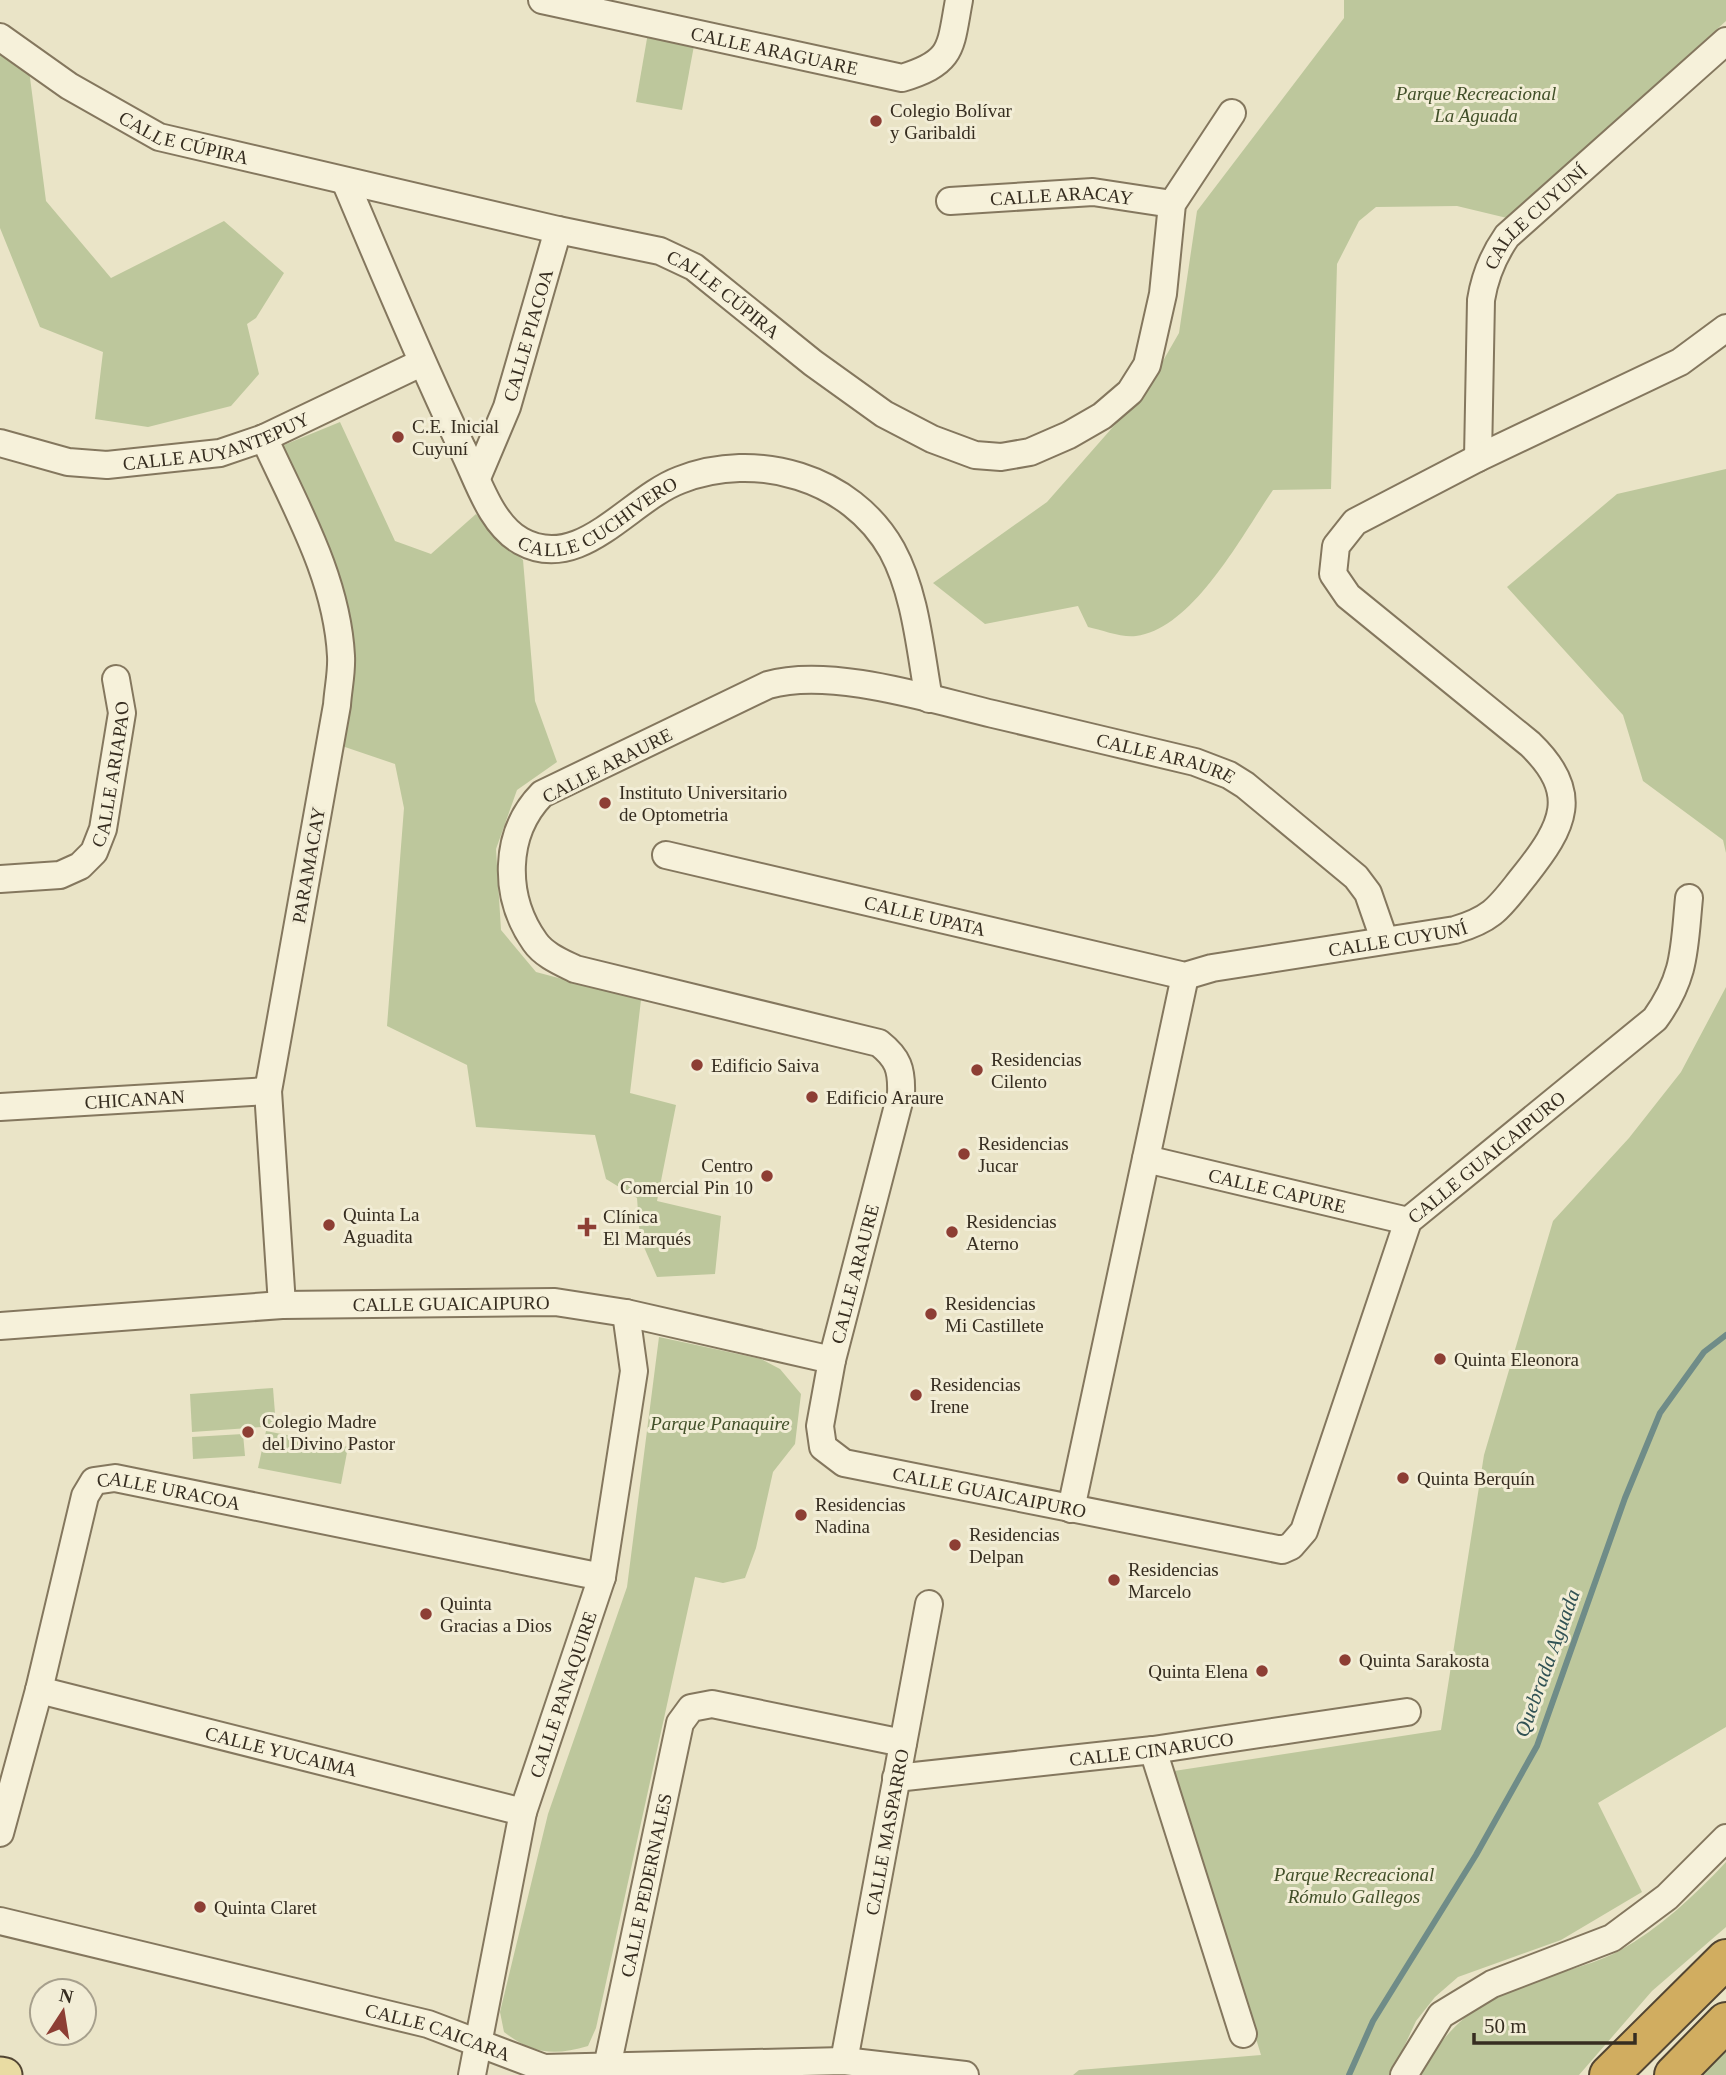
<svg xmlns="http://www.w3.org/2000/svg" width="1726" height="2075" font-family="Georgia,serif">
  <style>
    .green { fill: #bdc79c }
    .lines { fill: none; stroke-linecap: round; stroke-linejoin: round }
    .stream { stroke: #6f8c88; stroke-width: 6 }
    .minor-casing { stroke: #84775e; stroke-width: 30 }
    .major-casing { stroke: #524532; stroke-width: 37 }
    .highway-casing { stroke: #524532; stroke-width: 42 }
    .minor { stroke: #f6f1da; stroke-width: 26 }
    .major { stroke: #e9dca3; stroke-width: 33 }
    .highway { stroke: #d1ad60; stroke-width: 38 }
    .poi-dot { fill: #8d3e34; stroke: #f2edd6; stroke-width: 2.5 }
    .labels { text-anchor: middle; stroke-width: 6; stroke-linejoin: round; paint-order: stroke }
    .street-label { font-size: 19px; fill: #362d20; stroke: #f2edd6 }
    .park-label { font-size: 19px; font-style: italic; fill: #425029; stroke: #f2edd6 }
    .poi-label { font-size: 19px; fill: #362d20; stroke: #f2edd6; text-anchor: start }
    .water-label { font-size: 21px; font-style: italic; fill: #315254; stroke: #f2edd6 }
  </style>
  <rect width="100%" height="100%" fill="#eae4c7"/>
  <g class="green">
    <path d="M1344 0H1726V21L1507 218 1457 206 1376 207 1359 221 1337 264 1331 489 1273 490C1242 535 1193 629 1136 636 1122 638 1102 630 1088 627L1078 606 985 624 933 583 1047 502 1148 387 1179 333 1197 211 1344 18Z"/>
    <polygon points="649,27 696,35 682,110 636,102"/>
    <polygon points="0,49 29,70 46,201 111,278 224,221 284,273 256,318 247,324 259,374 231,406 148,427 95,419 103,352 40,327 0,228"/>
    <polygon points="340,422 395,541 431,554 476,514 523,560 535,701 557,762 517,790 496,849 501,930 536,972 641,1000 630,1093 676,1105 657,1201 721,1216 715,1274 657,1277 640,1238 637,1198 606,1179 595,1135 476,1127 467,1065 387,1026 404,808 395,764 342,746 335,584 279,447"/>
    <polygon points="1726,469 1726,853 1723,840 1643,781 1623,715 1507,587 1617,494"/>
    <polygon points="1726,987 1726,1727 1598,1803 1642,1892 1561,1940 1458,1977 1435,1997 1416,2021 1391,2075 1073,2075 1079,2070 1261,2055 1174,1771 1441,1730 1484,1455 1553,1221 1629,1138 1681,1072"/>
    <path d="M659 1337 761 1359 780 1369 801 1394 795 1444 773 1472 756 1548 745 1578 723 1583 695 1577 596 2028 588 2046C554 2056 532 2054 504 2032L500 2012 548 1814 627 1587Z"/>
    <polygon points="273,1388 276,1426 192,1432 190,1394"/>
    <polygon points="266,1431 348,1447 341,1484 258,1468"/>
    <polygon points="243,1434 245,1456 193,1459 192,1437"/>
    <path d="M1726 1862V1927L1652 1991 1579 2075H1420C1456 2009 1495 1994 1563 1972 1582 1966 1602 1960 1619 1951 1660 1928 1694 1896 1726 1862Z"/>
    <polygon points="1726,2046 1726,2075 1696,2075"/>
  </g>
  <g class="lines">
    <polyline class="stream" points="1349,2075 1373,2021 1476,1855 1537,1746 1625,1498 1660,1413 1704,1352 1726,1335"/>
    <g class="minor-casing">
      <g id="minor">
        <path id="s1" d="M542 0 902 78C954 62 950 48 959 0"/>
        <path id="s2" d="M0 37 69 86 159 137 558 230 660 251 694 267 813 363 884 414 932 439 975 455 1001 457 1030 452 1069 435 1102 416 1130 392 1147 365 1163 294 1172 204 1232 113"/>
        <path id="s3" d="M345 181C383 271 420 360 462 448 477 477 490 524 521 541 580 574 629 499 680 480 756 450 851 477 892 550 916 594 920 650 929 699"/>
        <path id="s4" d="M950 201 1093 192 1172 204"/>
        <path d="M264 438C296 508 337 578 341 656 342 672 338 689 337 705L268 1091 282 1305"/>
        <path id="s5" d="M0 443 68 462 107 465 220 453 264 438 421 363"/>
        <path id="s6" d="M1478 458 1481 300C1485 275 1493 256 1507 236L1726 41"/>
        <path id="s7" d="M477 478 507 407 558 230"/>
        <path id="s8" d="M666 855 1185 976 1212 968 1455 930C1495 918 1500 906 1525 875 1564 826 1581 793 1530 744L1348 596 1333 574 1336 546 1355 522 1478 458 1680 362 1726 328"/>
        <path id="s9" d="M0 879 60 875 80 866 94 852 103 829 122 713 116 679"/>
        <path id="s10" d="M0 1107 268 1091"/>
        <path id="s11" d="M1146 1159 1408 1221"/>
        <path id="s12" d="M0 1326 282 1305 555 1302 626 1313 832 1360 820 1426 823 1447 844 1463 1282 1550 1291 1546 1304 1531 1408 1221 1655 1019C1686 976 1684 949 1689 898"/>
        <path id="s13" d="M832 1360 901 1094C902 1069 898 1058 879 1043L575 969C561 962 544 955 535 942 503 897 503 834 542 794L768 685C830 667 930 699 993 714 1060 730 1128 746 1195 762L1229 775 1245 785 1356 877 1368 893 1384 939"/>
        <polyline points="1071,1509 1185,976"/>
        <path id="s14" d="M39 1690 523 1812"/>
        <polyline points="1153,1750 1243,2034"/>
        <path id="s15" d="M896 1778 1153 1750 1407 1712"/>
        <path id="s16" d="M0 1833 39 1690 85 1496 94 1481 115 1478 602 1577"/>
        <path id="s17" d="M0 1921 428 2024 544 2068 844 2061 965 2075"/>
        <path id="s18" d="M844 2061 929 1604"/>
        <path id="s19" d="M607 2067 680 1723 691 1708 712 1704 903 1743"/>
        <path id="s20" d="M472 2075 523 1812 602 1577 634 1371 626 1313"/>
        <polyline points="1404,2075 1441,2015 1492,1984 1612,1938 1667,1897 1726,1838"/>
      </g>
    </g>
    <g class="major-casing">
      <polyline id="major" points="0,2074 5,2075"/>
    </g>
    <g class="highway-casing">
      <g id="highway">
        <polyline points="1609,2075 1726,1959"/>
        <polyline points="1674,2075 1726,2022"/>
      </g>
    </g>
    <use href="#minor" class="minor"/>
    <use href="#major" class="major"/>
    <use href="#highway" class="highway"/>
  </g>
  <g class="poi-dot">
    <circle cx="876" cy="121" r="7"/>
    <circle cx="398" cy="437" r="7"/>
    <circle cx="605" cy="803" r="7"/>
    <circle cx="697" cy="1065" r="7"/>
    <circle cx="977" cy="1070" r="7"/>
    <circle cx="812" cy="1097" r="7"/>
    <circle cx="964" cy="1154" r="7"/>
    <circle cx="767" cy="1176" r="7"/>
    <circle cx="329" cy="1225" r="7"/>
    <path d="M583.5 1216.5h7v7h7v7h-7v7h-7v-7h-7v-7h7z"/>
    <circle cx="952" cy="1232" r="7"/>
    <circle cx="931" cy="1314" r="7"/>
    <circle cx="1440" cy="1359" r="7"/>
    <circle cx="916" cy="1395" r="7"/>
    <circle cx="248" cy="1432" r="7"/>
    <circle cx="1403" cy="1478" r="7"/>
    <circle cx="801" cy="1515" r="7"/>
    <circle cx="955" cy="1545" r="7"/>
    <circle cx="1114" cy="1580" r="7"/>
    <circle cx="426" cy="1614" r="7"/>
    <circle cx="1345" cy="1660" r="7"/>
    <circle cx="1262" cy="1671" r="7"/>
    <circle cx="200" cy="1907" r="7"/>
  </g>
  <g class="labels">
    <g class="street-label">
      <text dy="7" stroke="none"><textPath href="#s1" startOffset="238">CALLE ARAGUARE</textPath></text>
      <text dy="7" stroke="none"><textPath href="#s2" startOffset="212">CALLE CÚPIRA</textPath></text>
      <text dy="7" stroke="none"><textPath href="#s4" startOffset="112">CALLE ARACAY</textPath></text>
      <text dy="7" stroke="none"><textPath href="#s6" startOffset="261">CALLE CUYUNÍ</textPath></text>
      <text dy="7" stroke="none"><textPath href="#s2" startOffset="779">CALLE CÚPIRA</textPath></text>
      <text dy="7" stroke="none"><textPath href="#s7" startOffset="152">CALLE PIACOA</textPath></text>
      <text dy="7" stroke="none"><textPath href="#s5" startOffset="222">CALLE AUYANTEPUY</textPath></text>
      <text dy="7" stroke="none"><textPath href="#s3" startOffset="490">CALLE CUCHIVERO</textPath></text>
      <text dy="7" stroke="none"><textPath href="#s13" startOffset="1514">CALLE ARAURE</textPath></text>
      <text transform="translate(607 765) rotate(-27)" y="7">CALLE ARAURE</text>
      <text dy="7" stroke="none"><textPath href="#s9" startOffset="182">CALLE ARIAPAO</textPath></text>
      <text transform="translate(308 865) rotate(-80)" y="7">PARAMACAY</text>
      <text dy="7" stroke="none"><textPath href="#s8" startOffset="266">CALLE UPATA</textPath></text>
      <text dy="7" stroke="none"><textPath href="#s8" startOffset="749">CALLE CUYUNÍ</textPath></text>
      <text dy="7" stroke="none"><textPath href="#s10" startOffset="135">CHICANAN</textPath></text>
      <text dy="7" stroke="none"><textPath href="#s12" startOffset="1858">CALLE GUAICAIPURO</textPath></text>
      <text dy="7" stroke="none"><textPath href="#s11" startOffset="135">CALLE CAPURE</textPath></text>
      <text dy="7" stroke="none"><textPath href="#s13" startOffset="89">CALLE ARAURE</textPath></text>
      <text dy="7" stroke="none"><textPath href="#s12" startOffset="452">CALLE GUAICAIPURO</textPath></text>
      <text dy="7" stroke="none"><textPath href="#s12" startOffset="1102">CALLE GUAICAIPURO</textPath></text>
      <text dy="7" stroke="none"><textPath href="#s16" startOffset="441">CALLE URACOA</textPath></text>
      <text dy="7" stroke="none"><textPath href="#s20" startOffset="392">CALLE PANAQUIRE</textPath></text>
      <text dy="7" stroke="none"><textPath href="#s15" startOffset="257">CALLE CINARUCO</textPath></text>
      <text dy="7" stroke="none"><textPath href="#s14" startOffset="250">CALLE YUCAIMA</textPath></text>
      <text dy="7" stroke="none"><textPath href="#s18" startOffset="233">CALLE MASPARRO</textPath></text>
      <text dy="7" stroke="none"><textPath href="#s19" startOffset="186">CALLE PEDERNALES</textPath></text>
      <text dy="7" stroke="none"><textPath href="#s17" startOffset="452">CALLE CAICARA</textPath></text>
    </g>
    <g class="park-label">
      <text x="1476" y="100">Parque Recreacional<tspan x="1476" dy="22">La Aguada</tspan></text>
      <text x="720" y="1430">Parque Panaquire</text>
      <text x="1354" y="1881">Parque Recreacional<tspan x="1354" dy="22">Rómulo Gallegos</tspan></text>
    </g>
    <g class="poi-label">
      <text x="890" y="117">Colegio Bolívar<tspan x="890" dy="22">y Garibaldi</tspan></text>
      <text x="412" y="433">C.E. Inicial<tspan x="412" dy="22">Cuyuní</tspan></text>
      <text x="619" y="799">Instituto Universitario<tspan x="619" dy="22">de Optometria</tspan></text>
      <text x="991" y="1066">Residencias<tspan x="991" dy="22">Cilento</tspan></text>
      <text x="711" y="1072">Edificio Saiva</text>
      <text x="826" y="1104">Edificio Araure</text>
      <text x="978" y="1150">Residencias<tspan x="978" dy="22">Jucar</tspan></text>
      <text x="753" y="1172" text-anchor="end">Centro<tspan x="753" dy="22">Comercial Pin 10</tspan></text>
      <text x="343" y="1221">Quinta La<tspan x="343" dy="22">Aguadita</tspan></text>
      <text x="603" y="1223">Clínica<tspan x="603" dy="22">El Marqués</tspan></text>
      <text x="966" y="1228">Residencias<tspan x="966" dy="22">Aterno</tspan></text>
      <text x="945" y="1310">Residencias<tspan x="945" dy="22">Mi Castillete</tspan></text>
      <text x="1454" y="1366">Quinta Eleonora</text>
      <text x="930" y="1391">Residencias<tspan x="930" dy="22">Irene</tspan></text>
      <text x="262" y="1428">Colegio Madre<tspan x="262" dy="22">del Divino Pastor</tspan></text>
      <text x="1417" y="1485">Quinta Berquín</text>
      <text x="815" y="1511">Residencias<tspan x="815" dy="22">Nadina</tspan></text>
      <text x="969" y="1541">Residencias<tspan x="969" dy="22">Delpan</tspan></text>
      <text x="1128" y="1576">Residencias<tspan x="1128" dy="22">Marcelo</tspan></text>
      <text x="440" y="1610">Quinta<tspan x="440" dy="22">Gracias a Dios</tspan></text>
      <text x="1359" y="1667">Quinta Sarakosta</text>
      <text x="1248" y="1678" text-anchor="end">Quinta Elena</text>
      <text x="214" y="1914">Quinta Claret</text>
    </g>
    <g class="water-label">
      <text transform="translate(1547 1663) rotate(-70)" y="7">Quebrada Aguada</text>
    </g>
  </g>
  <g transform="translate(63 2012) rotate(12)"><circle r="33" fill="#f2edd6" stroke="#a7a08d" stroke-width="2"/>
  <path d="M0-5L12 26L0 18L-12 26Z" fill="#8d3e34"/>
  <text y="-10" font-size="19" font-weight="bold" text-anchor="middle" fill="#362d20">N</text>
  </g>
  <path d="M1474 2033v10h161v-10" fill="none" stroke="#362d20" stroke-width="3.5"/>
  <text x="1484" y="2033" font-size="21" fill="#362d20" stroke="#f2edd6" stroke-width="5" paint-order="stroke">50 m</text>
</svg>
